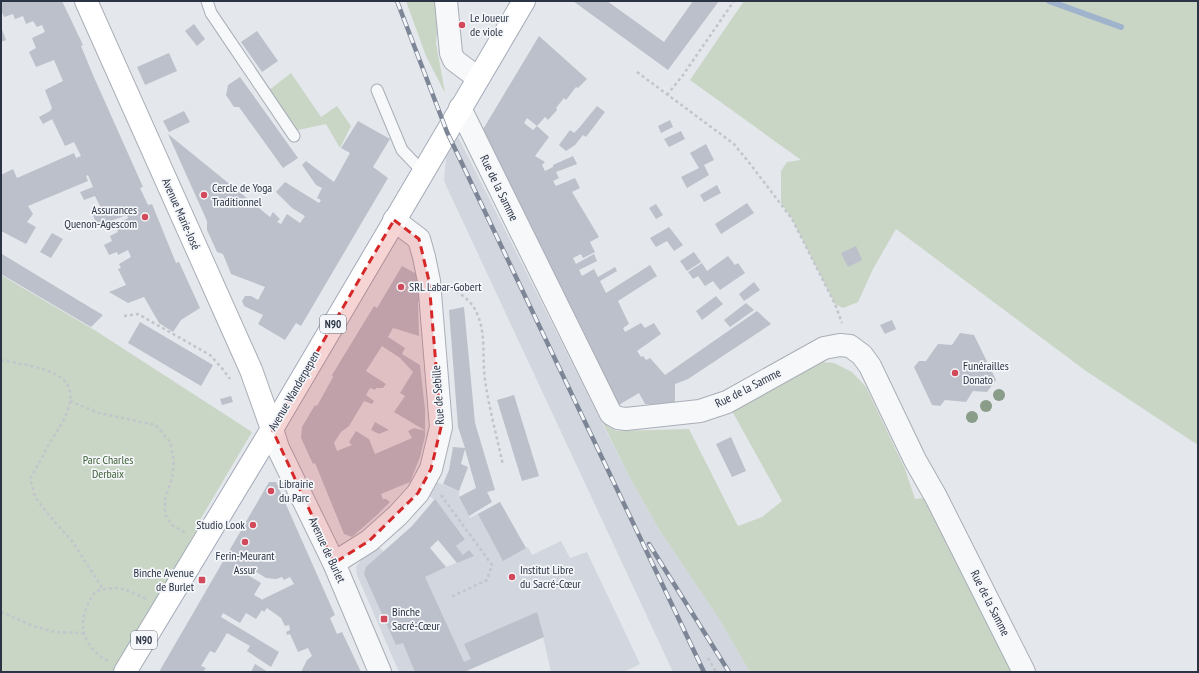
<svg xmlns="http://www.w3.org/2000/svg" width="1199" height="673" font-family="'PT Sans Narrow',sans-serif">
  <style>
    .built { fill: #d2d6de }
    .green { fill: #c9d6c5 }
    .lines { fill: none; stroke-linecap: round; stroke-linejoin: round }
    .stream { stroke: #9fb4cc; stroke-width: 6 }
    .building { fill: #bbc0ca; fill-rule: evenodd }
    .lane-casing { stroke: #a9aeb7; stroke-width: 13 }
    .street-casing { stroke: #a9aeb7; stroke-width: 24 }
    .secondary-casing { stroke: #a9aeb7; stroke-width: 24 }
    .primary-casing { stroke: #a3abb8; stroke-width: 24 }
    .path { stroke: #c2c5cb; stroke-width: 2.5; stroke-dasharray: 3 3; stroke-linecap: butt }
    .lane { stroke: #f7f8fa; stroke-width: 11 }
    .street { stroke: #f7f8fa; stroke-width: 22 }
    .secondary { stroke: #fff; stroke-width: 22 }
    .primary { stroke: #fff; stroke-width: 22 }
    .rail-casing { stroke: #7d8696; stroke-width: 4.5 }
    .rail { stroke: #f4f6f9; stroke-width: 3; stroke-dasharray: 9; stroke-linecap: butt }
    .tree { fill: #899d89 }
    .marked { fill: #d62828; fill-opacity: 0.2; stroke: #d62828; stroke-width: 3; stroke-dasharray: 8 5; stroke-linejoin: round }
    .poi-dot { fill: #d1495b; stroke: #f4f6f9; stroke-width: 1.5 }
    .labels { text-anchor: middle; stroke-width: 3.5; stroke-linejoin: round; paint-order: stroke }
    .shield { fill: #f4f6f9; stroke: #676e7b; stroke-width: 1 }
    .shield-label { font-size: 11px; font-weight: bold; fill: #2b3445 }
    .poi-label { font-size: 12px; fill: #2b3445; stroke: #f4f6f9; text-anchor: start }
    .street-label { font-size: 12px; fill: #2b3445; stroke: #f4f6f9 }
    .park-label { font-size: 12px; fill: #3f6138; stroke: #f4f6f9 }
  </style>
  <rect width="100%" height="100%" fill="#e4e7ec"/>
  <g class="built">
    <polygon points="458,137 629,476 660,531 718,617 750,672 673,672 444,181 446,157"/>
    <polygon points="436,482 459,491 459,498 470,518 500,502 525,548 528,547 532,555 561,541 570,558 587,552 640,664 624,672 551,672 543,637 464,672 399,672 357,575 356,567 362,559 378,546 384,552 436,571 466,559 456,546 465,538 435,500 429,496"/>
  </g>
  <g class="green">
    <polygon points="406,1 440,1 436,43 445,93 426,56"/>
    <polygon points="744,1 1198,1 1198,445 1086,371 896,229 873,269 858,302 843,308 835,304 792,219 781,203 781,171 787,162 801,160 690,80"/>
    <polygon points="291,73 321,117 337,106 351,126 340,148 326,124 298,130 268,91"/>
    <polygon points="1,275 96,331 252,432 197,525 196,531 115,672 1,672"/>
    <polygon points="821,362 834,363 852,372 866,387 905,469 915,499 936,497 1022,672 750,672 718,617 660,531 629,476 601,419 610,428 617,431 689,429 738,526 762,517 782,501 732,411"/>
  </g>
  <g class="lines">
    <polyline class="stream" points="1049,1 1121,27"/>
  </g>
  <g class="building">
    <polygon points="1,1 62,1 83,45 81,46 93,75 143,187 140,188 148,205 152,204 176,263 179,262 200,308 181,320 173,332 159,323 144,297 128,303 109,292 126,285 118,269 121,268 119,264 131,257 128,250 118,255 117,252 109,255 104,245 112,241 110,236 118,232 115,225 128,218 127,215 97,226 92,212 98,210 100,206 95,196 84,200 80,192 93,187 88,175 86,176 88,181 28,206 33,214 27,222 36,227 26,244 1,231 1,175 13,169 17,178 74,153 76,158 81,156 74,142 65,146 52,119 43,124 39,117 50,111 52,108 45,90 63,81 54,60 36,67 29,52 36,48 32,38 45,32 42,25 37,27 33,21 26,24 23,16 15,19 13,14 4,17 1,10"/>
    <polygon points="573,1 607,1 664,42 693,1 719,1 668,70"/>
    <polygon points="194,24 205,39 197,46 185,31"/>
    <polygon points="1,27 6,40 1,42"/>
    <polygon points="257,31 278,61 262,72 241,42"/>
    <polygon points="539,36 587,79 578,88 576,87 566,100 564,98 556,108 557,110 548,120 545,117 537,126 527,118 524,123 533,130 537,126 549,137 535,156 545,162 542,165 545,171 553,167 553,165 573,156 577,164 556,172 559,178 553,181 556,186 575,178 580,188 572,192 599,237 590,242 595,252 583,258 581,254 573,258 576,264 594,254 597,261 579,270 582,276 594,269 598,277 615,267 617,271 600,281 606,293 650,265 657,276 618,301 629,324 623,328 625,332 641,323 645,328 654,323 661,334 637,351 641,357 643,356 646,360 650,358 665,375 757,311 771,324 688,379 675,384 675,405 645,404 639,393 617,406 482,131"/>
    <polygon points="169,53 177,71 145,85 137,67"/>
    <polygon points="240,77 298,158 283,168 239,107 234,107 226,95 228,85"/>
    <polygon points="597,106 605,112 586,137 583,135 575,145 566,151 559,145 570,130 574,133 579,128"/>
    <polygon points="184,111 190,122 169,132 163,121"/>
    <polygon points="670,120 673,127 661,133 658,126"/>
    <polygon points="358,121 390,139 373,167 388,178 301,326 296,323 285,340 258,324 263,315 244,306 242,301 245,296 251,296 258,300 265,287 231,274 223,254 217,252 207,230 207,221 168,134 270,217 273,212 280,219 277,222 281,224 287,214 300,223 305,216 292,208 276,192 285,182 319,203 321,200 317,198 322,188 316,185 302,165 306,161 334,182 350,153 341,148"/>
    <polygon points="681,131 685,139 669,147 664,139"/>
    <polygon points="706,144 714,160 704,165 709,175 687,188 681,177 699,168 690,153"/>
    <polygon points="717,185 721,193 704,202 700,195"/>
    <polygon points="747,203 754,213 721,234 715,224"/>
    <polygon points="656,204 663,215 656,219 649,208"/>
    <polygon points="669,227 683,245 674,251 667,241 656,247 650,238"/>
    <polygon points="52,233 63,239 51,258 40,252"/>
    <polygon points="856,246 862,260 848,267 841,253"/>
    <polygon points="694,252 701,262 687,271 680,261"/>
    <polygon points="2,254 91,308 103,315 91,327 1,274"/>
    <polygon points="728,256 735,265 738,263 745,273 720,290 713,281 705,286 698,276 693,279 688,272 702,263 707,271"/>
    <path d="M402 266 424 278 423 293 418 302 419 336 393 328 388 337 405 348 402 354 420 365 425 409V436L420 457 410 482 381 494 383 499H386L390 502 377 515 352 537 344 534 315 463 313 464 301 438 302 427 315 405 317 406 333 377 332 375 374 306 377 308ZM382 346 400 358 413 372 400 393 405 396 394 412 426 431 414 428 408 431 412 438 375 454 369 439 356 431 349 442 352 445 337 451 334 443 341 432 349 426 364 401 372 404 374 401 366 395 370 388 375 390 376 388H383L386 384 366 371Z"/>
    <polygon points="754,282 760,290 744,301 739,294"/>
    <polygon points="716,296 723,304 702,320 696,311"/>
    <polygon points="746,303 754,310 730,327 724,320"/>
    <polygon points="464,307 475,423 495,490 487,492 492,502 469,516 459,497 476,488 465,449 461,464 468,467 459,491 443,484 449,470 453,447 465,448 458,427 449,310"/>
    <polygon points="892,320 896,329 885,334 880,325"/>
    <polygon points="140,322 213,365 201,386 128,343"/>
    <polygon points="960,333 974,335 996,380 987,392 973,391 966,402 945,400 940,406 932,405 914,367 919,361 926,361 938,344 952,345"/>
    <polygon points="514,395 539,476 522,481 497,400"/>
    <polygon points="231,396 233,402 222,405 220,399"/>
    <polygon points="375,422 389,430 379,434 371,430"/>
    <polygon points="731,437 746,471 732,477 716,444"/>
    <path d="M269 482H276L335 615 330 618 337 634 342 632 361 672H301L307 660 312 656 308 648 298 652 290 634 287 635 286 632 290 630 289 625 285 626 281 618 267 608 264 612 262 610 256 619 246 613 240 623 223 613 221 617 279 652 271 667 247 651 250 646 227 633 215 653 210 651 201 666 206 668 203 672H159ZM250 568 266 578 276 579 282 577 284 580 290 577 294 584 263 599V600L254 595 261 583 246 574Z"/>
    <polygon points="435,499 465,539 456,546 463,555 469,550 474,556 457,563 438,540 430,548 446,567 425,577 464,662 471,659 464,644 537,612 544,637 464,672 415,672 403,643 396,645 364,574 366,567 412,526"/>
    <polygon points="500,502 526,548 503,561 478,514"/>
    <polygon points="255,664 268,672 251,672"/>
  </g>
  <g class="lines">
    <g class="lane-casing">
      <g id="lane">
        <polyline points="207,1 211,13 294,136"/>
        <polyline points="377,90 402,150 423,172"/>
      </g>
    </g>
    <g class="street-casing">
      <g id="street">
        <polyline points="446,1 451,53 454,60 478,78"/>
        <polyline points="460,108 611,414 618,418 626,419 700,411 727,402 824,348 840,345 850,346 862,355 870,366 915,460 936,497 1024,672"/>
        <polyline points="272,429 278,448 334,563 380,672"/>
        <polyline points="334,563 369,541 398,515 418,493 431,469 441,427 429,281 424,257 419,239 394,220"/>
      </g>
    </g>
    <g class="secondary-casing">
      <polyline id="secondary" points="86,1 251,370 272,429"/>
    </g>
    <g class="primary-casing">
      <polyline id="primary" points="125,672 272,429 524,1"/>
    </g>
    <g class="path">
      <polyline points="637,72 734,144 751,165 792,219 835,304 842,323"/>
      <polyline points="667,95 683,75 734,1"/>
      <path d="M451 288C463 295 473 302 478 316 486 335 482 359 485 380 489 408 497 437 503 465"/>
      <polyline points="124,316 138,314 210,355 221,367 230,379"/>
      <path d="M1 360C19 364 41 366 57 375 86 392 61 425 49 444 43 456 37 467 30 479L35 497 47 513 72 541 103 589"/>
      <polyline points="70,401 99,413 156,425 170,442 174,461 172,478 165,499 165,514 172,525 186,533"/>
      <polyline points="441,495 492,565 487,580 451,597"/>
      <polyline points="1,612 33,626 55,632 83,633"/>
      <polyline points="708,658 716,672"/>
      <path d="M108 661C77 643 77 617 96 591 119 585 126 589 146 599"/>
    </g>
    <use href="#lane" class="lane"/>
    <use href="#street" class="street"/>
    <use href="#secondary" class="secondary"/>
    <use href="#primary" class="primary"/>
    <g class="rail-casing">
      <g id="rail">
        <polyline points="397,1 447,132 704,672"/>
        <polyline points="649,544 729,672"/>
      </g>
    </g>
    <use href="#rail" class="rail"/>
  </g>
  <g class="tree">
    <circle cx="999" cy="395" r="6"/>
    <circle cx="986" cy="406" r="6"/>
    <circle cx="972" cy="417" r="6"/>
  </g>
  <path class="marked" d="M394 220 419 239 429 281 441 427 431 469 418 493 369 541 334 563 272 429Z"/>
  <g class="poi-dot">
    <circle cx="462" cy="25" r="4"/>
    <circle cx="204" cy="195" r="4"/>
    <circle cx="145" cy="217" r="4"/>
    <circle cx="401" cy="287" r="4"/>
    <circle cx="955" cy="373" r="4"/>
    <circle cx="271" cy="491" r="4"/>
    <circle cx="253" cy="525" r="4"/>
    <circle cx="245" cy="542" r="4"/>
    <circle cx="512" cy="577" r="4"/>
    <rect x="198" y="576" width="8" height="8" rx="2"/>
    <rect x="380" y="615" width="8" height="8" rx="2"/>
  </g>
  <g class="labels">
    <g class="shield">
      <rect x="320" y="315" width="26" height="18" rx="3"/>
      <rect x="131" y="631" width="26" height="18" rx="3"/>
    </g>
    <g class="shield-label">
      <text x="333" y="328">N90</text>
      <text x="144" y="644">N90</text>
    </g>
    <g class="poi-label">
      <text x="470" y="22">Le Joueur<tspan x="470" dy="14">de viole</tspan></text>
      <text x="212" y="192">Cercle de Yoga<tspan x="212" dy="14">Traditionnel</tspan></text>
      <text x="137" y="214" text-anchor="end">Assurances<tspan x="137" dy="14">Quenon-Agescom</tspan></text>
      <text x="409" y="291">SRL Labar-Gobert</text>
      <text x="963" y="370">Funérailles<tspan x="963" dy="14">Donato</tspan></text>
      <text x="279" y="488">Librairie<tspan x="279" dy="14">du Parc</tspan></text>
      <text x="245" y="529" text-anchor="end">Studio Look</text>
      <text x="245" y="560" text-anchor="middle">Ferin-Meurant<tspan x="245" dy="14">Assur</tspan></text>
      <text x="520" y="574">Institut Libre<tspan x="520" dy="14">du Sacré-Cœur</tspan></text>
      <text x="194" y="577" text-anchor="end">Binche Avenue<tspan x="194" dy="14">de Burlet</tspan></text>
      <text x="392" y="616">Binche<tspan x="392" dy="14">Sacré-Cœur</tspan></text>
    </g>
    <g class="street-label">
      <text transform="translate(499 188) rotate(64)" y="4">Rue de la Samme</text>
      <text transform="translate(181 214) rotate(66)" y="4">Avenue Marie-José</text>
      <text transform="translate(748 388) rotate(-27)" y="4">Rue de la Samme</text>
      <text transform="translate(294 391) rotate(-60)" y="4">Avenue Wanderpepen</text>
      <text transform="translate(438 395) rotate(-94)" y="4">Rue de Sebille</text>
      <text transform="translate(327 550) rotate(65)" y="4">Avenue de Burlet</text>
      <text transform="translate(990 603) rotate(63)" y="4">Rue de la Samme</text>
    </g>
    <g class="park-label">
      <text x="108" y="464">Parc Charles<tspan x="108" dy="14">Derbaix</tspan></text>
    </g>
  </g>
  <rect width="1199" height="673" fill="none" stroke="#2b3445" stroke-width="4"/>
</svg>
